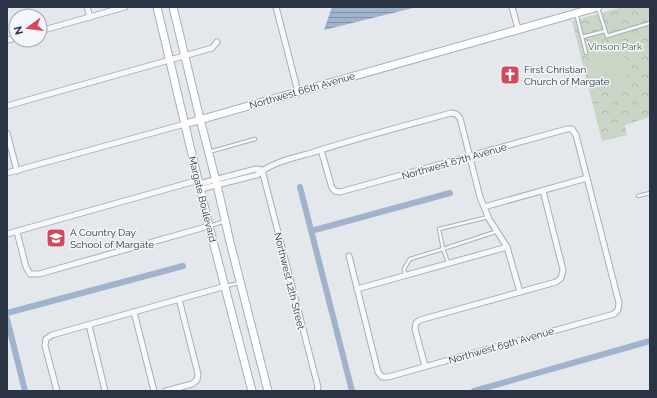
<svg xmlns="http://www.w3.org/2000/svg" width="657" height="398" font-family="Raleway,sans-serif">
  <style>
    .park { fill: url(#park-crowns) }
    .garden { fill: #c9d6c5 }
    .water { fill: url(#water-rules) }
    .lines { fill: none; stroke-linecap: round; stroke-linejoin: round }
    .canal { stroke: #9fb4cc; stroke-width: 6 }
    .lane-casing { stroke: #a9aeb7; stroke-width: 4.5 }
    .street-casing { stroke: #a9aeb7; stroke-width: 7 }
    .secondary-casing { stroke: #a9aeb7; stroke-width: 9 }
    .lane { stroke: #f7f8fa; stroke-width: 2.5 }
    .street { stroke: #f7f8fa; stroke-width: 5 }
    .secondary { stroke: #fff; stroke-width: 7 }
    .labels { text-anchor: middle; stroke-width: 3; stroke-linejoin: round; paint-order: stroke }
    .park-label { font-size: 10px; fill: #3f6138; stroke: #f4f6f9 }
    .poi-label { font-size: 10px; fill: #2b3445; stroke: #f4f6f9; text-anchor: start }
    .street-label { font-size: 10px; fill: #2b3445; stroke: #f4f6f9 }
  </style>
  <defs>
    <pattern id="park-crowns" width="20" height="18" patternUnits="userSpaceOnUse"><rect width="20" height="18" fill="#c9d6c5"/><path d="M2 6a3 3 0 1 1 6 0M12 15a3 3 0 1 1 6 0" fill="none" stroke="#adb8ab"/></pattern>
    <pattern id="water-rules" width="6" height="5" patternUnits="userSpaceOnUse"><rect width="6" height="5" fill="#9fb4cc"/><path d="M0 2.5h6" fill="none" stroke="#8293a7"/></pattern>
  </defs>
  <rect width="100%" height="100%" fill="#e4e7ec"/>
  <polygon class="park" points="623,7 650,7 650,117 625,125 627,135 602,141 572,21"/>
  <path class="garden" d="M618 51C640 68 621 100 597 85L590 63 593 57Z"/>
  <polygon class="water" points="332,7 417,7 324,30"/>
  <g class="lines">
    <g class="canal">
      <polyline points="300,187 352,391"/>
      <polyline points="311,231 450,193"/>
      <polyline points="7,313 183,266"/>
      <polyline points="7,319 25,391"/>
      <polyline points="474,391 650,341"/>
    </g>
    <g class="lane-casing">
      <g id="lane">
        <polyline points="598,8 607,36 650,23"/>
        <polyline points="576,13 586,53"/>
        <polyline points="582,37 605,31"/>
        <polyline points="209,152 255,139"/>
        <polyline points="638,196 650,193"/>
        <polyline points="210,226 225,221"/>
        <polyline points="448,262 443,249 498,231"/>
        <polyline points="405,275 404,269 410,259 443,249 439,229 488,217"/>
        <polyline points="226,286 239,283"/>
      </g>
    </g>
    <g class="street-casing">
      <g id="street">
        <polyline points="87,7 90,17"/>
        <polyline points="276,7 298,92"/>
        <polyline points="512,7 518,29"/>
        <polyline points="40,31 125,7"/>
        <polyline points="7,40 16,38"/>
        <polyline points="7,106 212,48 217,42"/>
        <polyline points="7,133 17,171"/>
        <polyline points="321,150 332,188 335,191 340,192 567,129 572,129 576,135 619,303 618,310 614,314 388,377 382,377 378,372 349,256"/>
        <polyline points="262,170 318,387 317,391"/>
        <polyline points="7,173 185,124"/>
        <polyline points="199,184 256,169 262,170"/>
        <path d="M201 189 257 175C272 162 293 158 311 153 357 138 404 126 451 113L456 114 460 118 480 197 489 219 507 247 520 292"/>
        <polyline points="484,207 587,178"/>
        <polyline points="17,232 26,267 30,274 39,274 209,226"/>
        <polyline points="7,234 199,180"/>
        <polyline points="357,289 507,247"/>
        <polyline points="134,312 154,391"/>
        <polyline points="89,325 105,391"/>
        <polyline points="425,366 415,329 416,323 420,320 556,282 561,278 563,270 543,191"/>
        <polyline points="57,391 45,346 46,339 52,335 226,286"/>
        <polyline points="166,391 192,384 197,380 198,374 179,299"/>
      </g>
    </g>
    <g class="secondary-casing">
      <g id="secondary">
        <polyline points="157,7 209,226 252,391"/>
        <polyline points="173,7 200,119 217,185 230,242 268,391"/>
        <polyline points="185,124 598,7"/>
      </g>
    </g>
    <use href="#lane" class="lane"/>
    <use href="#street" class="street"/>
    <use href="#secondary" class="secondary"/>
  </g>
  <defs>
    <g id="church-square" transform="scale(1)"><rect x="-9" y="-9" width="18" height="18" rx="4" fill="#d1495b" stroke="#f4f6f9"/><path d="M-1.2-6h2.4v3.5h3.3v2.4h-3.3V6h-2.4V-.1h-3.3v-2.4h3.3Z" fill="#fff"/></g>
    <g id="school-square" transform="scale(1)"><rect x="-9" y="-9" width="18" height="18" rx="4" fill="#d1495b" stroke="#f4f6f9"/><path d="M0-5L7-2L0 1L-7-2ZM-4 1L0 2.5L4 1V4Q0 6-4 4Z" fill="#fff"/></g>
  </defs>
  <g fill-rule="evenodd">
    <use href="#church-square" x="510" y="75"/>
    <use href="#school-square" x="56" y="238"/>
  </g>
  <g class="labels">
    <g class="park-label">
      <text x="615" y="50">Vinson Park</text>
    </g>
    <g class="poi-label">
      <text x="524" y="73">First Christian<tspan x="524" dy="12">Church of Margate</tspan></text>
      <text x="70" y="236">A Country Day<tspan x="70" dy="12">School of Margate</tspan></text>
    </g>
    <g class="street-label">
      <text transform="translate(302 90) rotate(-16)" y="4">Northwest 66th Avenue</text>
      <text transform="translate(454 161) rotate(-16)" y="4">Northwest 67th Avenue</text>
      <text transform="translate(203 199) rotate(76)" y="4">Margate Boulevard</text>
      <text transform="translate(290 281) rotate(76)" y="4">Northwest 12th Street</text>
      <text transform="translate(501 345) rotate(-16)" y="4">Northwest 69th Avenue</text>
    </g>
  </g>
  <rect width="657" height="398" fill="none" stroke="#2b3445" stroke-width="16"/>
  <g transform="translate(28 28) rotate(255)"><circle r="19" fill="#f4f6f9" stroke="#a4a8b1"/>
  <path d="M0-3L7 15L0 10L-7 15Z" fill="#d1495b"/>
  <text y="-6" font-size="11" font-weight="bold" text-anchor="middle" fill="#2b3445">N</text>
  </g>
</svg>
